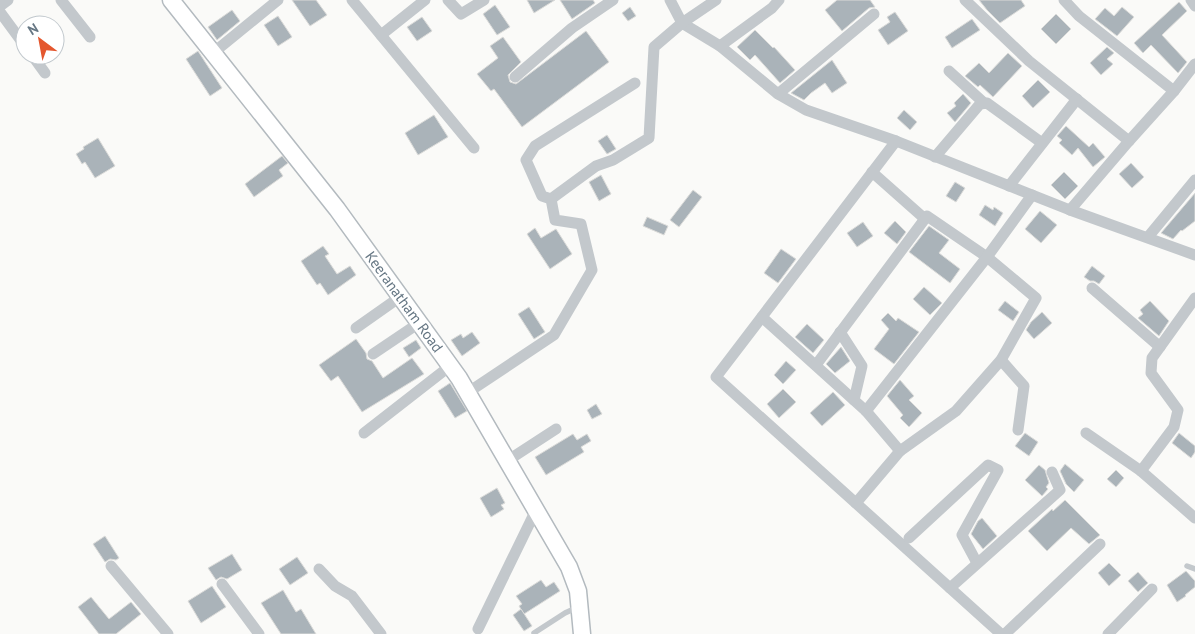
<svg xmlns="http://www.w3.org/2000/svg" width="1195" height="634" font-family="'PT Sans',sans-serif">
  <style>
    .building { fill: #aab3b9; stroke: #dcdcda }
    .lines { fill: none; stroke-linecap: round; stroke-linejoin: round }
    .secondary-casing { stroke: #b3babf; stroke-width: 19 }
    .lane { stroke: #c3c8cc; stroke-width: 5.5 }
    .street { stroke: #c3c8cc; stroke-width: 11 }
    .secondary { stroke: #fff; stroke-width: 16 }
    .labels { text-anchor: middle; stroke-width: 5; stroke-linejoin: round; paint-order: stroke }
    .street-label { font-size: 15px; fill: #657683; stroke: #fff }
  </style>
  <rect width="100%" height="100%" fill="#fafaf8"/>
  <g class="building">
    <polygon points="292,0 316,0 327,15 310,26"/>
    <polygon points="527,0 555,0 534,13"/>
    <polygon points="560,0 593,0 595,3 572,19"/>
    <polygon points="837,0 870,0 875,7 869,8 842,31 825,10"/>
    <polygon points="979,0 1021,0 1025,6 1000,23 987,10"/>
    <polygon points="1179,2 1187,11 1162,35 1187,62 1178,73 1151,45 1143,53 1134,43"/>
    <polygon points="495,5 510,27 497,35 483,14"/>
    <polygon points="630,7 636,16 628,21 622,13"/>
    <polygon points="1122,7 1134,17 1117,36 1095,19 1105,8 1114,16"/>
    <polygon points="232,10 240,21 217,40 208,27"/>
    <polygon points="895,12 908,31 888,45 878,30 890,22 887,17"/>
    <polygon points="1056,14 1071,29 1056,44 1041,29"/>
    <polygon points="278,16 292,37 278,46 264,25"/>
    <polygon points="422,17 432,31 417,41 407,27"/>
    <polygon points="972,19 980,30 952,48 945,37"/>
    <polygon points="755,30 773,48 774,47 795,70 780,83 755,55 750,60 737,47"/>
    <polygon points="586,31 609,62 522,127 494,89 491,91 477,74 498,58 490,46 503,37 521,62 508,75 510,82 516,84"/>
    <polygon points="1107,47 1114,53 1107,59 1113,64 1101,75 1090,63"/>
    <polygon points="198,51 222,88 210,96 186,59"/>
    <polygon points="1008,53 1022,66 993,97 980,85 978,87 965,76 979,63 989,73"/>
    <polygon points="832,60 847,83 832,93 825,83 811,93 804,100 791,93"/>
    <polygon points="1038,80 1050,92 1033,108 1022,96"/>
    <polygon points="963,94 971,103 955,122 947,113 956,106 954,103"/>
    <polygon points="904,110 917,122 910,130 897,118"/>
    <polygon points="434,115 448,137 418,155 405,133"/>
    <polygon points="1066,126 1089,147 1093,143 1105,157 1093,167 1078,148 1072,155 1059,143 1062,140 1057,136"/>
    <polygon points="607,135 616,149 607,154 598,141"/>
    <polygon points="98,138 115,166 95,178 85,162 82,164 76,154 84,149 83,147"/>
    <polygon points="282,156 288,163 279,170 283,176 254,197 245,184"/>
    <polygon points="1131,163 1144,177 1132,188 1119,174"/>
    <polygon points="1064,172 1078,186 1065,199 1051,185"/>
    <polygon points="601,175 611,194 599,201 589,182"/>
    <polygon points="955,182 965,188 956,202 946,196"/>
    <polygon points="693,190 702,197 679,227 670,220"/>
    <polygon points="1195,193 1195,221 1182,231 1181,230 1173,239 1161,233"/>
    <polygon points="985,205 993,210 994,207 1003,213 995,226 979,215"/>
    <polygon points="1040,211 1057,225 1041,243 1025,229"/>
    <polygon points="647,217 668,226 664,235 643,226"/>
    <polygon points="895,221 906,232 897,244 884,233"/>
    <polygon points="863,222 873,236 857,247 847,233"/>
    <polygon points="929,226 949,240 939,253 960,269 950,283 909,252"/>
    <polygon points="535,228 541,238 556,229 572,254 550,269 527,234"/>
    <polygon points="323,246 329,254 325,256 337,274 350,266 356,275 328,295 320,283 317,285 301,261"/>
    <polygon points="781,249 796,259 778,283 764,273"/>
    <polygon points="1092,266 1105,276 1099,284 1094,281 1090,281 1084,277"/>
    <polygon points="924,287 942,303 930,315 913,299"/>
    <polygon points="1005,301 1019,312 1013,321 998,310"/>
    <polygon points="1150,301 1169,321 1159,336 1138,318 1143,314 1140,310"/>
    <polygon points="529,307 545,332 534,339 518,314"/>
    <polygon points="1042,312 1052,323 1034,339 1026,330 1031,322"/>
    <polygon points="888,313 896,321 898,318 919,332 894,364 874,349 889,329 881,320"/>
    <polygon points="807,324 824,340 813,353 795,337"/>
    <polygon points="472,332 480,343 462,356 451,340 461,334 463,338"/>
    <polygon points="356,339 366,353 367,359 372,361 383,378 412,358 424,374 362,412 338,376 331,381 319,365"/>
    <polygon points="416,340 421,348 409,357 403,348"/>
    <polygon points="841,347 850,361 835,373 826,364"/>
    <polygon points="786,361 796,370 783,384 774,375"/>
    <polygon points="900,380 914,396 909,400 922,413 909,427 900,418 903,415 887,396"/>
    <polygon points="450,383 467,411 455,418 438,391"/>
    <polygon points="783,389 796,402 779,418 767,404"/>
    <polygon points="833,392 845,405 822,426 810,413"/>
    <polygon points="596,404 602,414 592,419 587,410"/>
    <polygon points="1025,433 1038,442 1029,456 1015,446"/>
    <polygon points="1179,433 1195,446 1195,452 1191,458 1172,443"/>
    <polygon points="573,434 577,440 587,434 591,441 581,447 584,452 546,475 535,457"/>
    <polygon points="1065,464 1084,480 1074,492 1066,484 1060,471"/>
    <polygon points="1039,465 1045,470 1049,483 1046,487 1048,489 1042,496 1025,480"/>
    <polygon points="1116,470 1124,478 1116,487 1107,479"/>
    <polygon points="497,488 505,503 501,505 504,509 491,517 480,498"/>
    <polygon points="1065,500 1100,535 1089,544 1071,528 1047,551 1028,531 1052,509 1053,511"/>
    <polygon points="982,518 997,536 983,549 971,534 978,521"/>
    <polygon points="105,536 119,558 116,560 110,559 105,562 93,544"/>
    <polygon points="232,554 242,570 227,579 221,577 216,580 208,568"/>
    <polygon points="297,557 308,573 290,585 279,569"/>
    <polygon points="1109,563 1121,575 1109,586 1098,573"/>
    <polygon points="1186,571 1195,581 1195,587 1185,595 1186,596 1177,602 1167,585"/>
    <polygon points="1138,572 1148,583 1138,592 1128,581"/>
    <polygon points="541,580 546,587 554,582 560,591 524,614 519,606 522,604 516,596"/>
    <polygon points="212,586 226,607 201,623 188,601"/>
    <polygon points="283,590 296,612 301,609 316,634 281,634 261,603"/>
    <polygon points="91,597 109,619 131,602 141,614 116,634 99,634 78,607"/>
    <polygon points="521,609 532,626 524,631 513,615"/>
  </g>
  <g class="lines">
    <g class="secondary-casing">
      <polyline id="secondary" points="171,0 337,209 459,378 569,567 578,591 582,634"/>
    </g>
    <g class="lane">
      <polyline points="1187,566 1195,569"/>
      <polyline points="534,633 565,613 578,607"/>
    </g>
    <g class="street">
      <polyline points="61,0 90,37"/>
      <polyline points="352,0 474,148"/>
      <polyline points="448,0 461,14 484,0"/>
      <polyline points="670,0 682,23 720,46 778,94 806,110 896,141 1070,210 1195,255"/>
      <polyline points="965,0 1029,61 1129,141"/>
      <polyline points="1064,0 1079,16 1174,91"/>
      <polyline points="1191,0 1195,6"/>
      <polyline points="0,6 8,0"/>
      <polyline points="0,12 25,46"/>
      <polyline points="381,35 425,0"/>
      <polyline points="720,46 772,8 779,0"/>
      <polyline points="213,53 278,0"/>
      <polyline points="32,55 45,73"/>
      <polyline points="949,71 983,102"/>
      <polyline points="515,77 572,28 613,0"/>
      <polyline points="778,94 874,14"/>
      <polyline points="896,141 716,377 1001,634"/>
      <polyline points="935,157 980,104 987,103 1042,143"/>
      <polyline points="872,172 925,219"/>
      <polyline points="1009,186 1077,99"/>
      <polyline points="551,199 596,166 613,160 649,138 654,47 682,23 716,0"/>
      <polyline points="1070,210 1129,141 1174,91 1195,64"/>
      <polyline points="1148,237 1195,180"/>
      <polyline points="1092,288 1160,347"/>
      <polyline points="762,317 866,411 900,451"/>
      <polyline points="356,328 400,297"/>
      <polyline points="840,332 862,366 854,400"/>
      <polyline points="373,354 419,323"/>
      <polyline points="1001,360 1024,386 1018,430"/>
      <polyline points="816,365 927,216 987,257 1036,298 1001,360 956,411 900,451 856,503"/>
      <polyline points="467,393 554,335 592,270 581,224 555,220 551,199 542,196 526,160 535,146 635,83"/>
      <polyline points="866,411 987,257 1032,195"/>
      <polyline points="364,433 450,366"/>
      <polyline points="1086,433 1141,471 1195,518"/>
      <polyline points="507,461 556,429"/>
      <polyline points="1141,471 1174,427 1178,410 1151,373 1152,358 1195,298"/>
      <polyline points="909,538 988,465 998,470 962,535 977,563"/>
      <polyline points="111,566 168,634"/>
      <polyline points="319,569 335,586 352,596 381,634"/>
      <polyline points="222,584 259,634"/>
      <polyline points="950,588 1060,490 1052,472"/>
      <polyline points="478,629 536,510"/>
      <polyline points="1005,634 1100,544"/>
      <polyline points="1108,634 1152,589"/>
    </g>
    <use href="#secondary" class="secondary"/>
  </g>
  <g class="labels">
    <g class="street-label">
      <text transform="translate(404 302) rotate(54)" y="5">Keeranatham Road</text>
    </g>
  </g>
  <g transform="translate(40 40) rotate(328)"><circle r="24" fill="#ffffff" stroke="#c1c8cd"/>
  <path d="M0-4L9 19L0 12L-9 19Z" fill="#e4572e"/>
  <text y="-8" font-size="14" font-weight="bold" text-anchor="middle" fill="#657683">N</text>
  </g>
</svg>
